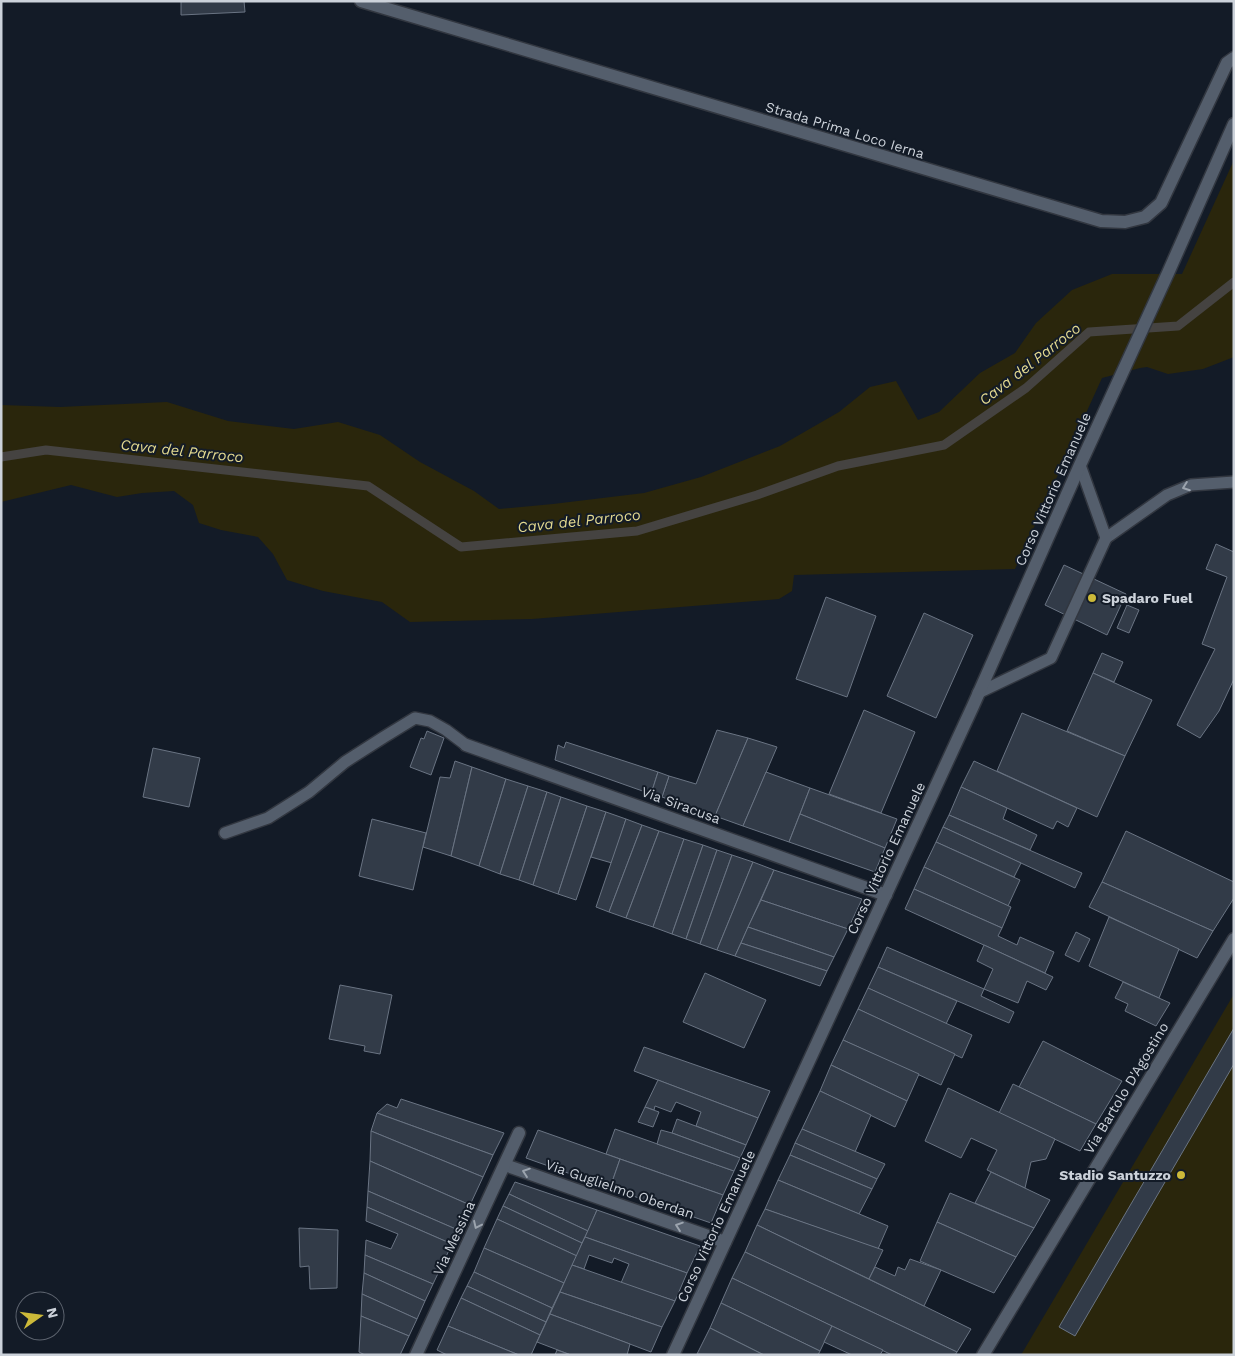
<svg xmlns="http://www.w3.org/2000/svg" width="1235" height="1356" font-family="'Work Sans',sans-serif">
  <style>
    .green { fill: #2a260c }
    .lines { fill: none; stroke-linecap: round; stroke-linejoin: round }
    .stream { stroke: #454341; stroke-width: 9 }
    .building { fill: #323b48; stroke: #6a7483 }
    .service-casing { stroke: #323740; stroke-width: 14 }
    .minor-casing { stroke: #323740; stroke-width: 15 }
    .secondary-casing { stroke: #323740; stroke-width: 15 }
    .service { stroke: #545e6c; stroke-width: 11 }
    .minor { stroke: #545e6c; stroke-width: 12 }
    .secondary { stroke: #545e6c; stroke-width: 12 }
    .oneway { stroke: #9ca4ae }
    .poi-dot { fill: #ccb939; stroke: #131b27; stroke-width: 2 }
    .labels { text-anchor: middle; stroke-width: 4; stroke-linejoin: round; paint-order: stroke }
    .street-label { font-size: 14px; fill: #ccd2da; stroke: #131b27 }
    .poi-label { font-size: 14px; font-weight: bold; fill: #ccd2da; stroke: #131b27; text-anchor: start }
    .water-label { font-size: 15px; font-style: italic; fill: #e2d88f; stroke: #131b27 }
  </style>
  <rect width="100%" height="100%" fill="#131b27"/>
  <g class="green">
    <polygon points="1234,160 1234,357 1203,369 1168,374 1147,367 1140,368 1102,378 1015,569 794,575 792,591 779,599 532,619 410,622 382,602 323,591 287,580 273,554 258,537 221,530 199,523 193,505 174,491 142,493 117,497 71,485 1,502 1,405 60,407 167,402 228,421 294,429 338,422 380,435 420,462 474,491 499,509 553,504 644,493 701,477 780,446 839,412 870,387 896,381 918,420 939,412 980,373 1015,353 1036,323 1072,290 1112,274 1182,274"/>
    <polygon points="1234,994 1234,1355 1021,1355"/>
  </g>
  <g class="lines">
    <polyline class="stream" points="1,457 46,450 368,486 461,547 637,531 757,495 838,466 944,445 1026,388 1089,332 1178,326 1234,282"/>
  </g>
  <g class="building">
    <polygon points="181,1 244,1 245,12 181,15"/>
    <polygon points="1216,544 1234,552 1234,679 1219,711 1200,738 1177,725 1215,649 1202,644 1227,577 1206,569"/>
    <polygon points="1064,565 1126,594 1107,635 1045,605"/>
    <polygon points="826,597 876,616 847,697 796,679"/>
    <polygon points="1127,605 1139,610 1129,633 1117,628"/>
    <polygon points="924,613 973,635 936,718 887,696"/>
    <polygon points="1102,653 1123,662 1114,682 1093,673"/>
    <polygon points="1093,673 1152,700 1125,756 1067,731"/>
    <polygon points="864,710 915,732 881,813 829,794"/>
    <polygon points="1022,713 1125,756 1097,817 997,771"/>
    <polygon points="717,730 748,738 715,816 662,797 669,776 696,784"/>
    <polygon points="427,731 444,738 431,775 410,767 421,738 424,739"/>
    <polygon points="748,738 777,747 743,826 715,816"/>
    <polygon points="566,742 658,772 651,794 555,760 558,745 564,748"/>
    <polygon points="153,748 200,758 189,807 143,797"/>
    <polygon points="455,761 472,767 451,856 423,847 440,777 450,778"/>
    <polygon points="974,761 1077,808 1068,827 1057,821 1053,829 961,787"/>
    <polygon points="472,767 506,779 479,866 451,856"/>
    <polygon points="658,772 669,776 662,797 651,794"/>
    <polygon points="766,772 810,788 789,842 743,826"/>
    <polygon points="506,779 528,786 500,874 479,866"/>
    <polygon points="528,786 547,792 519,880 500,874"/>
    <polygon points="961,787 1007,808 1003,819 1037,835 1030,850 949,815"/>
    <polygon points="810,788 897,819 885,848 800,814"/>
    <polygon points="547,792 561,797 533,885 519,880"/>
    <polygon points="561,797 587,806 558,894 533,885"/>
    <polygon points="587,806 606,812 576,900 558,894"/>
    <polygon points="606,812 626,819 612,863 591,857"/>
    <polygon points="800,814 885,848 875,872 789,842"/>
    <polygon points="949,815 1082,873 1075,888 943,827"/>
    <polygon points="372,819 426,833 413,890 359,876"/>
    <polygon points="626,819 642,825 609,912 596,907"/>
    <polygon points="642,825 659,831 626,918 609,912"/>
    <polygon points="943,827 1021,863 1014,877 936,842"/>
    <polygon points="659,831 684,839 653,927 626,918"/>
    <polygon points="1126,831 1234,882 1234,898 1213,931 1102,882"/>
    <polygon points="684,839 703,845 672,934 653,927"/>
    <polygon points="936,842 1020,880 1008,906 924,867"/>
    <polygon points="703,845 717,850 686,939 672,934"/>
    <polygon points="717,850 732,855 700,944 686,939"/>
    <polygon points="732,855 753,862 717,950 700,944"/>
    <polygon points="753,862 774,870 735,956 717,950"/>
    <polygon points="924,867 1011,907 1002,928 914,889"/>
    <polygon points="774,870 862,899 848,929 761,900"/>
    <polygon points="1102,882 1213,931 1197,958 1089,907"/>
    <polygon points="914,889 1002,928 998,936 1017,945 1020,937 1054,952 1045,973 905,909"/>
    <polygon points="761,900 848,929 834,957 748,927"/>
    <polygon points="1109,917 1179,949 1159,998 1089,966"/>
    <polygon points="748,927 834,957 827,971 741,943"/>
    <polygon points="1076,932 1090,939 1079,962 1065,955"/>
    <polygon points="741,943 827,971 820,986 735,956"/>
    <polygon points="984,945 1053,977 1046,990 1027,981 1018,1003 984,989 993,969 977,961"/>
    <polygon points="887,947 984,989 981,996 1014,1012 1009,1023 878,967"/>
    <polygon points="878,967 957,1001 946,1024 868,988"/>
    <polygon points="705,973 766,1000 744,1048 683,1022"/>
    <polygon points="1123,982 1170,1003 1156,1026 1125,1011 1128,1004 1115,998"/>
    <polygon points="340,985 392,995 380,1054 364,1051 365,1046 329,1039"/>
    <polygon points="868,988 972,1035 962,1058 858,1009"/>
    <polygon points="858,1009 955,1054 941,1085 843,1040"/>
    <polygon points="1234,1028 1234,1064 1075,1336 1059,1327"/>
    <polygon points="843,1040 919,1074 907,1101 831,1065"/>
    <polygon points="1043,1041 1122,1081 1096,1124 1019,1087"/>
    <polygon points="644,1047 770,1091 758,1118 634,1071"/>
    <polygon points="831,1065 907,1101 895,1127 820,1091"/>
    <polygon points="658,1080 758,1118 746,1145 696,1126 701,1112 676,1102 671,1112 655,1106 654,1110 645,1107"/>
    <polygon points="1013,1084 1096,1124 1080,1151 999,1113"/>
    <polygon points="948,1088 1055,1139 1046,1159 1031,1162 1025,1188 987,1170 997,1150 971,1138 961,1158 925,1141"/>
    <polygon points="820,1091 871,1115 855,1152 802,1129"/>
    <polygon points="401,1099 504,1133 493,1155 377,1113 387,1104 397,1108"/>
    <polygon points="645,1107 659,1112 653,1127 638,1122"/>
    <polygon points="377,1113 493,1155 483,1177 371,1131"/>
    <polygon points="677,1119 746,1145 740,1158 672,1133"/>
    <polygon points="615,1129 734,1171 723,1195 606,1154"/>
    <polygon points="802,1129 885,1164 877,1179 795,1143"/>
    <polygon points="538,1130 620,1159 610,1188 526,1158"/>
    <polygon points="661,1130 672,1133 740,1158 734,1171 657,1144"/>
    <polygon points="371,1131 483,1177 470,1205 370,1161"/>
    <polygon points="795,1143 877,1179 872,1189 790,1155"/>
    <polygon points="790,1155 872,1189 859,1214 778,1180"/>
    <polygon points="620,1159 723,1195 711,1223 610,1188"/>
    <polygon points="370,1161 470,1205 458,1230 368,1191"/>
    <polygon points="991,1172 1050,1200 1034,1228 975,1203"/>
    <polygon points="778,1180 888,1226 878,1249 765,1209"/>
    <polygon points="515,1182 597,1210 588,1231 509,1194"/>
    <polygon points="368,1191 458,1230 452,1244 367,1207"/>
    <polygon points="950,1193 1034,1228 1016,1257 937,1222"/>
    <polygon points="509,1194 588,1231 582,1243 503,1206"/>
    <polygon points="503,1206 582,1243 577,1256 497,1219"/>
    <polygon points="367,1207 452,1244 433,1284 365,1255 366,1240 391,1249 398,1234 366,1221"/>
    <polygon points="765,1209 883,1250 869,1279 757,1225"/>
    <polygon points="597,1210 700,1246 687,1273 585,1237"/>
    <polygon points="497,1219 577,1256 564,1283 484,1248"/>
    <polygon points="937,1222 1016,1257 994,1293 920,1261"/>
    <polygon points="757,1225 924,1306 971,1329 957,1352 745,1252"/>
    <polygon points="299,1228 338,1230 337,1288 310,1289 309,1266 300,1267"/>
    <polygon points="585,1237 687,1273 675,1301 621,1283 629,1264 614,1258 612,1263 589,1255 584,1269 572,1265"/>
    <polygon points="484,1248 564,1283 552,1308 474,1272"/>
    <polygon points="745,1252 957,1352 955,1355 892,1355 732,1278"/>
    <polygon points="365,1255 433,1284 425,1301 364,1273"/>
    <polygon points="910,1259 941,1270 924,1306 869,1279 875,1267 895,1276 898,1267 905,1270"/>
    <polygon points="572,1265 675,1301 662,1327 560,1292"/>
    <polygon points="474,1272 552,1308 546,1322 467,1286"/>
    <polygon points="364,1273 425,1301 417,1319 362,1294"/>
    <polygon points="732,1278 832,1326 820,1351 721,1303"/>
    <polygon points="467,1286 546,1322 540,1335 461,1298"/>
    <polygon points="560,1292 662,1327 651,1352 550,1314"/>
    <polygon points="362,1294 417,1319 409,1336 361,1316"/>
    <polygon points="461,1298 540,1335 531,1355 519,1355 448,1326"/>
    <polygon points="721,1303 820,1351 818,1355 764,1355 710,1328"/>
    <polygon points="550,1314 630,1344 627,1355 571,1355 537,1342"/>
    <polygon points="361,1316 409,1336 400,1355 365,1355 359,1352"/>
    <polygon points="448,1326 519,1355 447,1355 437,1350"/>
    <polygon points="832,1326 883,1350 880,1355 852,1355 824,1342"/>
    <polygon points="710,1328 764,1355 697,1354"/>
    <polygon points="557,1350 571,1355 555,1355"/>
  </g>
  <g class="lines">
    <g class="service-casing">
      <g id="service">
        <polyline points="1106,538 1167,495 1191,485 1234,482"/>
        <polyline points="978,693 1051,658 1106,538 1080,465"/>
        <polyline points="225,833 268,818 309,792 345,762 384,737 415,718 430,721 446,730 466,745"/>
      </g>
    </g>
    <g class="minor-casing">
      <g id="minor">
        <polyline points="361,1 1101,221 1125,222 1145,217 1161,203 1227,63 1234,58"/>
        <polyline points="466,745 886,895"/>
        <polyline points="505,1165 725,1242"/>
        <polyline points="416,1355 519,1133"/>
      </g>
    </g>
    <g class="secondary-casing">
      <g id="secondary">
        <polyline points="673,1355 973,706 1080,465 1168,273 1234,124"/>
        <polyline points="983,1355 1234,939"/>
      </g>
    </g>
    <use href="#service" class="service"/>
    <use href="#minor" class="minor"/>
    <use href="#secondary" class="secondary"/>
  </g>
  <defs><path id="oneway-chevron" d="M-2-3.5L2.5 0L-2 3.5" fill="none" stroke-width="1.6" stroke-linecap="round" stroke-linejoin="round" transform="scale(1.25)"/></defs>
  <g class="oneway">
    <use href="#oneway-chevron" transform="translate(1186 487) rotate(160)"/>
    <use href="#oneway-chevron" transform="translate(526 1172) rotate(-161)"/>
    <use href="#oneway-chevron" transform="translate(477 1225) rotate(115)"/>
    <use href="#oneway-chevron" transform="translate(679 1226) rotate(-161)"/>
  </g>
  <g class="poi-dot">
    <circle cx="1092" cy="598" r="5"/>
    <circle cx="1181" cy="1175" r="5"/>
  </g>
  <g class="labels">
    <g class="street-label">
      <text transform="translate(845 130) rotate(17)" y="5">Strada Prima Loco Ierna</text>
      <text transform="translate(1053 489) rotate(-66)" y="5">Corso Vittorio Emanuele</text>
      <text transform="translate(681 805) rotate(20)" y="5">Via Siracusa</text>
      <text transform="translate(886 858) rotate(-65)" y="5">Corso Vittorio Emanuele</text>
      <text transform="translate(1126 1088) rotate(-59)" y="5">Via Bartolo D'Agostino</text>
      <text transform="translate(620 1189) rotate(19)" y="5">Via Guglielmo Oberdan</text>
      <text transform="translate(716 1226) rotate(-65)" y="5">Corso Vittorio Emanuele</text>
      <text transform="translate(454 1238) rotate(-65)" y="5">Via Messina</text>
    </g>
    <g class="poi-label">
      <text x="1102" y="603">Spadaro Fuel</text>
      <text x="1171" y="1180" text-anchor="end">Stadio Santuzzo</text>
    </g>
    <g class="water-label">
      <text transform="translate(1030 364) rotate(-38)" y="5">Cava del Parroco</text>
      <text transform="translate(182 451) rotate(6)" y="5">Cava del Parroco</text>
      <text transform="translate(579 521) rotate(-6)" y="5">Cava del Parroco</text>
    </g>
  </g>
  <rect width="1235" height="1356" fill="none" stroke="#ccd2da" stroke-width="5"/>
  <g transform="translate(40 1316) rotate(76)"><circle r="24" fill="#131b27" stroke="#5d646f"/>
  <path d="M0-4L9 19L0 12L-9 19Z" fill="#ccb939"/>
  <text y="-8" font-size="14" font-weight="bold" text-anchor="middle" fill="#ccd2da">N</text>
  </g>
</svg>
